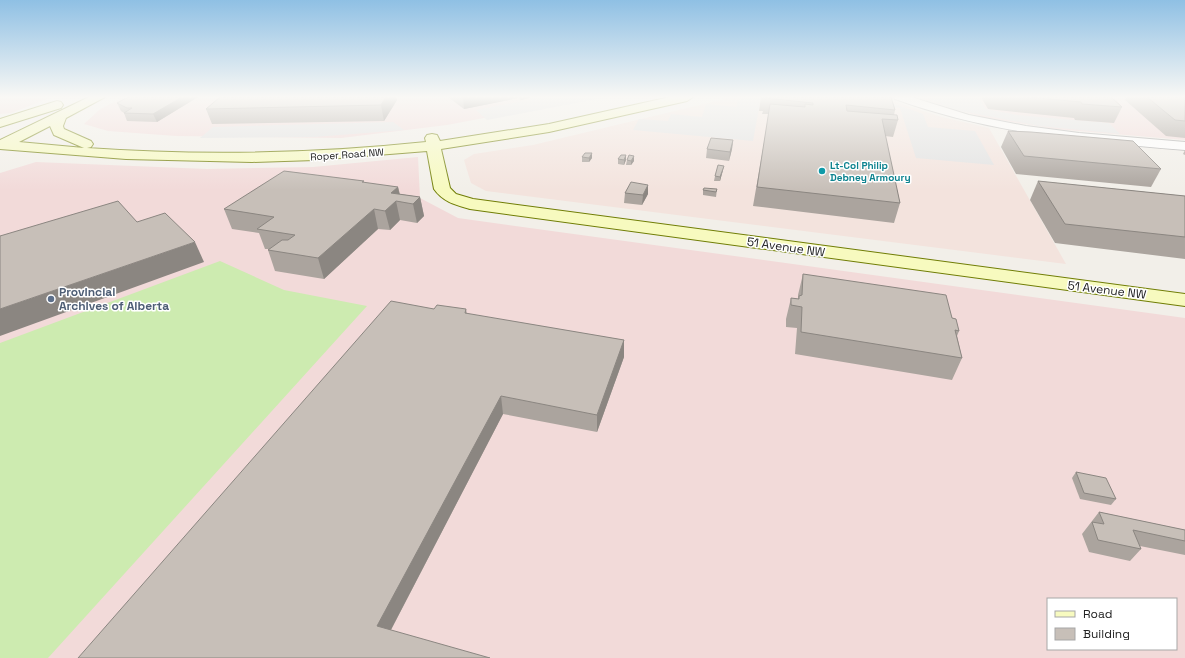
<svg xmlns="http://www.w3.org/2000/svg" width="1185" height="658" font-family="'Space Grotesk',sans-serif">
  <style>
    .commercial { fill: #f2dad9; fill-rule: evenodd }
    .military { fill: #f3e3dd }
    .grass { fill: #cdebb0 }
    .parking { fill: #e2e2e2 }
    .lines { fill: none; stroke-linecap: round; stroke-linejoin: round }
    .street-casing { stroke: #a9a9a9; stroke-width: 2 }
    .secondary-casing { stroke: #707d05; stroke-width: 2 }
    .street { fill: #fff; fill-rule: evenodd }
    .secondary { fill: #f7fabf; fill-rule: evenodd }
    .wall { fill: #aba49e }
    .shaded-wall { fill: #8b8681 }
    .building { fill: #c7bfb8; stroke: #8b8681 }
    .culture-dot { fill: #0f9aa8; stroke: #fff; stroke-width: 1.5 }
    .service-dot { fill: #5c6f8a; stroke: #fff; stroke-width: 1.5 }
    .labels { text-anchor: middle; stroke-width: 3; stroke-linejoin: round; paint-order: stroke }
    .far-street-label { font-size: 10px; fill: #222; stroke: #fff }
    .far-culture-label { font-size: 10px; font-weight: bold; fill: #0d838f; stroke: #fff; text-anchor: start }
    .street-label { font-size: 12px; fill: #222; stroke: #fff }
    .service-label { font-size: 12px; font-weight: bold; fill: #4e5e75; stroke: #fff; text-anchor: start }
  </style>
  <rect width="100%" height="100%" fill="#f2efe9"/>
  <g class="commercial">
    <polygon points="0,97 52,97 11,113 0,114"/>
    <polygon points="123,97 594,97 447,125 341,138 176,136 108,131 84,124 99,110"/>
    <polygon points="916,97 1185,97 1185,140 1055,129 982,117"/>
    <path d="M418 157 420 198 458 218 1185 318V658H0V173L36 162 207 169 313 167ZM1048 599H1176V649H1048Z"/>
  </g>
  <polygon class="military" points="733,97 879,97 942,117 989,128 1066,264 486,191 471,183 464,160 474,154 533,145"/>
  <polygon class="grass" points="220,261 284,290 367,306 48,658 0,658 0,343"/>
  <g class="parking">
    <polygon points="542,97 607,97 487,120 476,110"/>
    <polygon points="747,97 761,97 753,141 633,130 639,119 668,121 671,114 702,117 706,104 736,107 738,100"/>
    <polygon points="769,97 875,97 923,114 928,127 975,131 994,165 916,158 900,108"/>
    <polygon points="933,97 974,97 980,100 986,109 1017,115 1109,123 1120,134 1039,126 956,110 928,99"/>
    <polygon points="393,122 404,130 314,137 200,138 213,127"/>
  </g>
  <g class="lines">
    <g class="street-casing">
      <path id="street" d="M894 97H911L969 115 1026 126 1079 133 1185 142V150C1083 141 992 134 895 99Z"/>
    </g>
    <g class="secondary-casing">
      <g id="secondary">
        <path d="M89 97H105L66 118 63 126 64 129 91 141 93 144 91 147 87 148C200 156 313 154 426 142L425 138 427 135 432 134 437 135 440 141 549 124 670 97H693L687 101 549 132 441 149 450 188 456 194 473 199 1185 294V306L470 209C456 205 443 202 434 189L427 151 315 160 252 162 126 159 0 149V140ZM50 126 54 135 84 148 19 142Z"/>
        <polygon points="57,101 61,102 63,105 61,108 0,127 0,119"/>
      </g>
    </g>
    <use href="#street" class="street"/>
    <use href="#secondary" class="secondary"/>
  </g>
  <g class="wall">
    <polygon points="198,97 157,122 127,121 124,113 121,111 117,103"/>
    <polygon points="448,97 533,97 521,100 518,98 464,109"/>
    <polygon points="761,97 891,97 895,110 894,115 898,120 893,137 885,136 900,203 894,223 753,206 769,114 762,114 763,111 759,111"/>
    <polygon points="981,97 1111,97 1122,107 1114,123 1075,120 1074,118 988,109"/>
    <polygon points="1124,97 1185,97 1185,138 1166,136 1125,100 1126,98"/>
    <polygon points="397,100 384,121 212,124 206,109"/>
    <polygon points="1008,131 1161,169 1151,187 1016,174 1001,147"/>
    <polygon points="733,140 732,149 729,161 706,158 707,149"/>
    <polygon points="1185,150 1185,155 1183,154"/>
    <polygon points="626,155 626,160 624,165 618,164 618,159"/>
    <polygon points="582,157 592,158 589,162 582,162"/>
    <polygon points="627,160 634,161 631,165 626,165"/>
    <polygon points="723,170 720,181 714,181 715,176"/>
    <polygon points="1038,181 1185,196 1185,259 1055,243 1030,200"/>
    <polygon points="365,183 398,187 400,194 420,197 424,216 417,223 400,220 390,230 378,229 324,279 275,271 268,250 269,249 265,249 259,233 232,229 224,209"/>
    <polygon points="648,185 648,194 642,205 624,203 625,193"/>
    <polygon points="717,189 716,197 703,195 703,190"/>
    <polygon points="803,274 952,318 959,331 957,336 962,358 952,380 795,354 797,328 786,327 786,319 791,298 798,299 798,295"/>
    <polygon points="434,309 466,309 467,314 624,340 624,357 597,432 503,414 391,630 78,658"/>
    <polygon points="1076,472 1116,499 1111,505 1080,499 1072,478"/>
    <polygon points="1099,512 1185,530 1185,555 1140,546 1141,549 1130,561 1089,552 1082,534"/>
  </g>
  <g class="shaded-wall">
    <polygon points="182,97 198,97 157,122 153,114"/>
    <polygon points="386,97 396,97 397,100 384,121 381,105"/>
    <polygon points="463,97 518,97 518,98 464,109"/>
    <polygon points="520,97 533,97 521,100"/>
    <polygon points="733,140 732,149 729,161 730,152"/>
    <polygon points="592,153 592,158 589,162 589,158"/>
    <polygon points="626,155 626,160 624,165 624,160"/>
    <polygon points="634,156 634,161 631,165 631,161"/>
    <polygon points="724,166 723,170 720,181 720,177"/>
    <polygon points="648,185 648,194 642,205 643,195"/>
    <polygon points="398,187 401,202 396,201 400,220 390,230 385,211 391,193"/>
    <polygon points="420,197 424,216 417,223 413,204"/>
    <polygon points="374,209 378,229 324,279 318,258"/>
    <polygon points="195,242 204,262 0,336 0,309"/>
    <polygon points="624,340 624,357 597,432 597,415"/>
    <polygon points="501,396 503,414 384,643 377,626"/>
  </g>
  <g class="building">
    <polygon points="128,97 182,97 153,114 124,113 132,108 127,108 117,103"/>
    <polygon points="220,97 386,97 381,105 206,109"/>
    <polygon points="765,97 891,97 895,110 846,105 847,111 897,115 898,120 882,119 900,203 757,187 770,104 805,107 805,104 813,105 813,103 765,98"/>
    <polygon points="1028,97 1111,97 1122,107 1082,104 1081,102"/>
    <polygon points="1147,97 1185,97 1185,121 1175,120"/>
    <polygon points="1008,131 1031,132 1133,141 1161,169 1024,156"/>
    <polygon points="711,138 733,140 730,152 707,149"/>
    <polygon points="585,153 592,153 589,158 582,157"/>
    <polygon points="621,155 626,155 624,160 618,159"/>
    <polygon points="629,155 634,156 631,161 627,160"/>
    <polygon points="718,165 724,166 720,177 715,176"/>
    <polygon points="284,171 364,181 362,182 398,187 391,193 420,197 413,204 396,201 385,211 374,209 318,258 268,250 282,240 288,240 295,235 257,229 274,217 224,209"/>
    <polygon points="1038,181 1185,196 1185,237 1065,224"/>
    <polygon points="631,182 648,185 643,195 625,193"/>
    <polygon points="704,188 717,189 716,192 703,190"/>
    <polygon points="118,201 137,222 165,213 195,242 0,309 0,236"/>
    <polygon points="803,274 946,295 952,318 956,319 959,331 955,330 962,358 801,332 802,307 791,305 791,298 799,299 799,296 802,295"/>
    <polygon points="391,301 434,309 437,305 466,309 465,313 624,340 597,415 501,396 377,626 490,658 78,658"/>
    <polygon points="1076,472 1106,478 1116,499 1084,493"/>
    <polygon points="1099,512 1185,530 1185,541 1133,530 1141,549 1098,540 1092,522 1104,524"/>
  </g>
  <linearGradient id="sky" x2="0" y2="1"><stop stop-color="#8fc0e4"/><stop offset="0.51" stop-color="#f9f8f5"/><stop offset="1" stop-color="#f9f8f5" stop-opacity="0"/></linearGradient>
  <rect width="1185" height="190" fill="url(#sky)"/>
  <circle class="culture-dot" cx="822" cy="171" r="4"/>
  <circle class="service-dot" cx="51" cy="299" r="4"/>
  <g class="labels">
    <g class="far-street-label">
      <text transform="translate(347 154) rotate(-4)" y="4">Roper Road NW</text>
    </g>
    <g class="far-culture-label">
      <text x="830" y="169">Lt-Col Philip<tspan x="830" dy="12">Debney Armoury</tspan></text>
    </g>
    <g class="street-label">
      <text transform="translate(786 247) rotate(8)" y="4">51 Avenue NW</text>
      <text transform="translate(1107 290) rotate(7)" y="4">51 Avenue NW</text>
    </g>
    <g class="service-label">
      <text x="59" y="296">Provincial<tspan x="59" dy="14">Archives of Alberta</tspan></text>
    </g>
  </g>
  <rect x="1047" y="598" width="130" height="52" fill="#ffffff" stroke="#a7a7a7"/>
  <rect x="1055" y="611" width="20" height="6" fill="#f7fabf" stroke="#a7a7a7"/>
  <text x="1083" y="618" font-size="12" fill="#222222">Road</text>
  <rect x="1055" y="628" width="20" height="12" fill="#c7bfb8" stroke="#a7a7a7"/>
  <text x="1083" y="638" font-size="12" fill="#222222">Building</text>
</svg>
